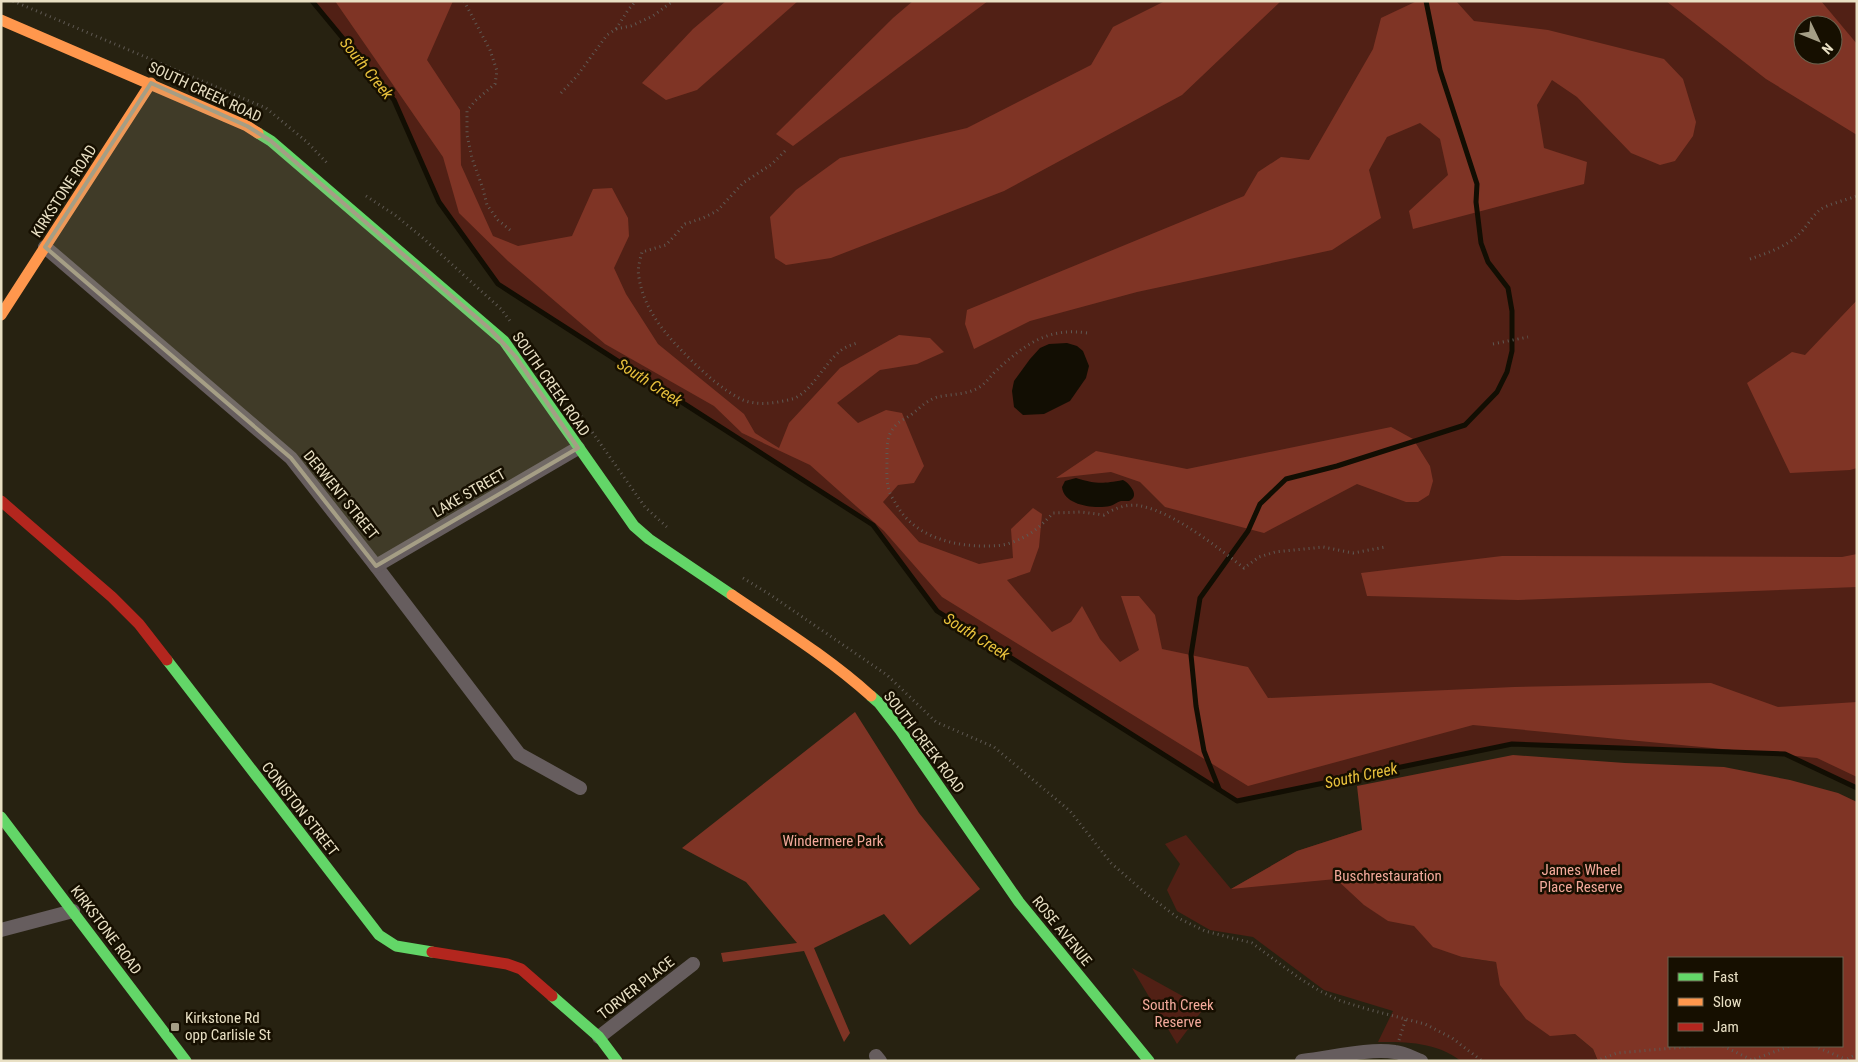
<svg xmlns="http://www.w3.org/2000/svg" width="1858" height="1062" font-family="'Roboto Condensed',sans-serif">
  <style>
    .green { fill: #512015; fill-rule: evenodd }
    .forest { fill: #7f3425; fill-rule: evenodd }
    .water { fill: #120e03 }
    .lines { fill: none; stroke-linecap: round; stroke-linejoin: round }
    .stream { stroke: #120e03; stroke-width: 5 }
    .path { stroke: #5f5953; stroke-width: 3; stroke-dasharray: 1 4; stroke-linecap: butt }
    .street { stroke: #665d5e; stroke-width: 14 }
    .fast { stroke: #63d668; stroke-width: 11 }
    .slow { stroke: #ff974d; stroke-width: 11 }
    .jam { stroke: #b3261e; stroke-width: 11 }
    .marked { fill: #a59e85; fill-opacity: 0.2; stroke: #a59e85; stroke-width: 4; stroke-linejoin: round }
    .poi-dot { fill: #a59e85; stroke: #160f00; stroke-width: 2 }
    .labels { text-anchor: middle; stroke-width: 5; stroke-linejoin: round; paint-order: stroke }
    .street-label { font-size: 15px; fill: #e9e0c4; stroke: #160f00 }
    .park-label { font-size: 15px; fill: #f4aa9b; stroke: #160f00 }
    .poi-label { font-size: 15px; fill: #e9e0c4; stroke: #160f00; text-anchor: start }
    .water-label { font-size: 16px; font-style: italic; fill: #e9c23c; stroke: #160f00 }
  </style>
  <rect width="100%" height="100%" fill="#272211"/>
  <g class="green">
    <path d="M312 1H1857V300L1805 356 1857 417V788L1785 754 1512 744 1237 801 937 611 873 525 498 284 439 202 394 100ZM1803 25H1833V55H1803Z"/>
    <path d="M1362 830 1462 957 1496 962 1501 985 1550 1035 1575 1034 1593 1049 1598 1061H1461C1436 1042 1408 1042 1378 1042L1393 1011 1324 990 1253 937 1210 930 1177 911 1167 890 1180 864 1165 844 1186 835 1231 889 1297 851Z"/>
    <polygon points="1132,968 1204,1008 1177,1044"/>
  </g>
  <g class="forest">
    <polygon points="335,1 453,1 427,60 460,110 461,165 493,236 518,246 572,236 593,189 612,188 628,218 629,236 614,268 626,294 658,344 744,414 755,433 779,448 789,423 840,368 899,335 930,338 944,352 917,364 880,370 837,403 858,423 886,410 902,413 924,466 914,483 898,485 883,502 919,542 979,564 1013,558 1011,529 1033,508 1042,514 1039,547 1030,572 1007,580 1052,632 1071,622 1082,606 1100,639 1120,662 1139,650 1121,596 1139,596 1155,615 1162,649 1248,667 1268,698 1514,687 1711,683 1778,707 1857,702 1857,777 1817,758 1473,725 1248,786 942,597 884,531 810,465 742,433 714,406 605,344 508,261 459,213 443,157"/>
    <polygon points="726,1 798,1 697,90 666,100 642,83 693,29"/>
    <polygon points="913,1 988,1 793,146 776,134 893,18"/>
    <polygon points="1165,1 1281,1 1182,95 1004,191 831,258 786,265 775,258 770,217 796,190 840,158 967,128 1091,65 1113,27"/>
    <polygon points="1417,1 1456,1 1474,21 1548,30 1664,59 1683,79 1696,122 1693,136 1675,161 1660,165 1631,153 1577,97 1552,80 1537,105 1544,148 1587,162 1584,184 1413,229 1409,211 1448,175 1440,139 1420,123 1387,137 1369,170 1381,218 1332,250 1137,292 1030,321 974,349 965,324 967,310 1244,196 1258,172 1281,157 1309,160 1373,49 1381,18"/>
    <path d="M1666 1H1821L1857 44V135L1766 79ZM1803 25H1833V55H1803Z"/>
    <polygon points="1857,300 1857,468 1850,470 1790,473 1747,383 1792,352 1805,355"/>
    <polygon points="1391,427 1413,439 1430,466 1433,481 1429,495 1418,502 1406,502 1357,484 1264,533 1165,507 1140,482 1111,472 1056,478 1096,451 1187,469"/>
    <polygon points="1857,554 1857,587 1518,600 1367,596 1361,573 1502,556 1842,557"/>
    <polygon points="855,712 919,813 980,889 910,945 884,914 814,948 850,1033 844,1042 804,951 723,962 721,953 797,943 746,882 682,848"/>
    <path d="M1513 755 1625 763 1724 767 1790 780 1838 793 1857 802V1061H1598L1593 1049 1575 1034 1550 1036 1526 1019 1500 985 1496 962 1462 957 1433 947 1414 926 1388 921 1364 905 1336 879 1231 889 1297 851 1362 830 1357 786ZM1669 958H1842V1046H1669Z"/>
  </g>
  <g class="water">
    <polygon points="1067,343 1077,346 1083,351 1089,366 1086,378 1070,401 1044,414 1023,415 1014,407 1012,391 1014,381 1030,359 1040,348 1049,344"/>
    <path d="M1076 478C1097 484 1101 484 1123 480 1129 483 1141 496 1129 501 1127 501 1122 501 1121 501 1117 502 1114 505 1110 506 1095 509 1064 506 1062 487L1065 481Z"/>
  </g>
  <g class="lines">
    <g class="stream">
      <polyline points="312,1 394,100 439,202 498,284 873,525 937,611 1237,801 1512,744 1785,754 1857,788"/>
      <polyline points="1219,789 1204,751 1196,706 1191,655 1200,598 1248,531 1260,504 1286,479 1337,466 1465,425 1497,392 1507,372 1512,351 1512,311 1508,288 1488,262 1481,243 1476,202 1477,184 1440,70 1426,1"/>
    </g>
    <g class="path">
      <polyline points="13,1 266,108 307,142 327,163"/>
      <polyline points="464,1 490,50 497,71 495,84 475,101 467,111 467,135 472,158 483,189 487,205 498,220 510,230"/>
      <polyline points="616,29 628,10 636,1"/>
      <polyline points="561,93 577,76 607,35 616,29 631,26 653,16 673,1"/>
      <path d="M785 151 772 164 743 183 717 211 703 218 685 224 666 245 642 252C640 260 637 269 639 278 645 314 670 339 694 363 709 377 724 391 743 400 758 406 776 403 792 399 809 395 825 363 840 351 845 347 851 345 857 343"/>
      <polyline points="366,196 395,215 423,238 501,309 510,321"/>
      <path d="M1750 259C1770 252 1789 246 1803 230 1809 223 1814 214 1821 209 1829 204 1846 200 1857 196"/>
      <path d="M1087 333C1048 327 1024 345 997 370 991 375 987 382 981 386 969 395 951 394 937 397 926 401 921 407 912 414 907 418 901 420 896 425 886 435 887 447 887 460 887 469 886 481 889 490 890 495 894 500 896 504 913 535 950 546 984 546 993 546 1002 546 1010 543 1029 537 1040 527 1053 513L1081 512 1104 515C1114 508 1129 503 1141 506 1175 513 1217 547 1244 568L1259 557 1275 552 1323 547 1353 553 1385 547"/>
      <polyline points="1493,344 1528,337"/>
      <polyline points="552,375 645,507 669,529"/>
      <polyline points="743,578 769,594 887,675 936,722 994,747 1070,811 1111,863 1143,891 1178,918 1205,931 1252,943 1299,978 1320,991 1341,1001 1367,1009 1425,1024 1452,1038 1482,1061"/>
      <polyline points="1399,1040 1406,1018"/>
      <polyline points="1723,1046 1752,1060 1790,1046"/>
      <polyline points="1814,1046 1845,1059"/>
      <polyline points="1596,1061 1617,1053 1696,1046"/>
      <polyline points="1843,1061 1857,1054"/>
    </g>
    <g class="street">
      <polyline points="45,247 291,458 376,566 519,754 580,788"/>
      <polyline points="376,566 578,448"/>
      <polyline points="1,930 73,911"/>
      <polyline points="599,1037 693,964"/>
      <polyline points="876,1056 880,1061"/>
      <path d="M1302 1061C1331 1058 1367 1048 1395 1052 1404 1053 1413 1058 1421 1061"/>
    </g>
    <g class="fast">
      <polyline points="258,133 271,141 504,341 634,526 649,539 732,595"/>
      <polyline points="167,660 379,935 396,946 432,952"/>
      <polyline points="871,696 879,703 900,730 1019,902 1149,1061"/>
      <polyline points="1,817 186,1061"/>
      <polyline points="552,996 599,1037 617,1061"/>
    </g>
    <g class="slow">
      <polyline points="1,20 247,126 258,133"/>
      <polyline points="1,315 151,83"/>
      <path d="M732 595C779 627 829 658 871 696"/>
    </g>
    <g class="jam">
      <polyline points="1,501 112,597 139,624 167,660"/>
      <polyline points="432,952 507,964 521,969 552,996"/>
    </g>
  </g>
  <path class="marked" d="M151 83 247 126 271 141 490 329 516 357 578 448 376 566 291 458 45 247Z"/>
  <rect class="poi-dot" x="170" y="1022" width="10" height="10" rx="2.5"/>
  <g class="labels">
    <g class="street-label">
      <text transform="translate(205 92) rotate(25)" y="5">SOUTH CREEK ROAD</text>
      <text transform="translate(64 191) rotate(-57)" y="5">KIRKSTONE ROAD</text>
      <text transform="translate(551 384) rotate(55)" y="5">SOUTH CREEK ROAD</text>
      <text transform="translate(469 493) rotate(-30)" y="5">LAKE STREET</text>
      <text transform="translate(341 495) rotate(51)" y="5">DERWENT STREET</text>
      <text transform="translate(924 742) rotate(53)" y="5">SOUTH CREEK ROAD</text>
      <text transform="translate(300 809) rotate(52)" y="5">CONISTON STREET</text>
      <text transform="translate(106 930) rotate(53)" y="5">KIRKSTONE ROAD</text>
      <text transform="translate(1062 931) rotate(51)" y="5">ROSE AVENUE</text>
      <text transform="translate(636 988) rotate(-38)" y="5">TORVER PLACE</text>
    </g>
    <g class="park-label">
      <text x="833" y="846">Windermere Park</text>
      <text x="1581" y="875">James Wheel<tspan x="1581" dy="17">Place Reserve</tspan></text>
      <text x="1388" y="881">Buschrestauration</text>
      <text x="1178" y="1010">South Creek<tspan x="1178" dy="17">Reserve</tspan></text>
    </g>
    <g class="poi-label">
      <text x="185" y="1023">Kirkstone Rd<tspan x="185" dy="17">opp Carlisle St</tspan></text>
    </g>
    <g class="water-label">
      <text transform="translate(367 68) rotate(51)" y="6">South Creek</text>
      <text transform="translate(650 382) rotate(33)" y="6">South Creek</text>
      <text transform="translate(977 636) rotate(32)" y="6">South Creek</text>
      <text transform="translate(1361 775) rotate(-12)" y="6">South Creek</text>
    </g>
  </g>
  <rect width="1858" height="1062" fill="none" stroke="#e9e0c4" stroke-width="5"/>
  <rect x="1668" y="957" width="175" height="90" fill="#160f00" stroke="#6a634e"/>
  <rect x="1678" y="973" width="25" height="8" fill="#63d668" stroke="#6a634e"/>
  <text x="1713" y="982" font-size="15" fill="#e9e0c4">Fast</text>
  <rect x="1678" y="998" width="25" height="8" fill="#ff974d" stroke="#6a634e"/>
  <text x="1713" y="1007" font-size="15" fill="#e9e0c4">Slow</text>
  <rect x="1678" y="1023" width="25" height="8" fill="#b3261e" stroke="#6a634e"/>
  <text x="1713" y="1032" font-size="15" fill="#e9e0c4">Jam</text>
  <g transform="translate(1818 40) rotate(133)"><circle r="24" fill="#160f00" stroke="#6a634e"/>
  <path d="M0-4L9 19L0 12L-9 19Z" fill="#a59e85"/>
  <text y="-8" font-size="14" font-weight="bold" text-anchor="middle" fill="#e9e0c4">N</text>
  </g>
</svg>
